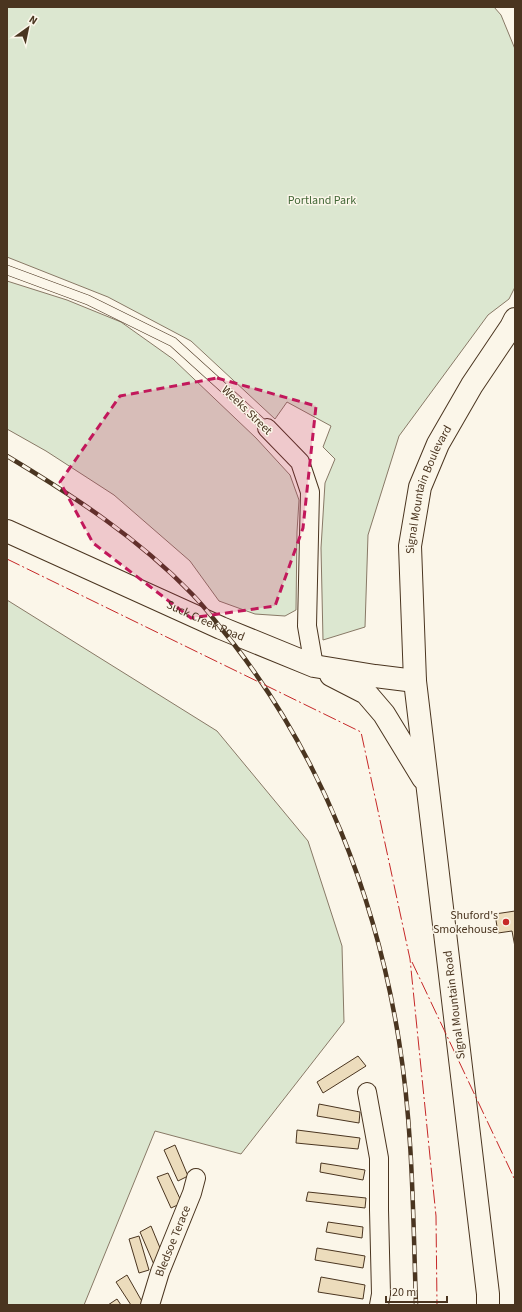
<svg xmlns="http://www.w3.org/2000/svg" width="522" height="1312" font-family="'Source Sans 3',sans-serif">
  <style>
    .green { fill: #dce7d0; stroke: #887966 }
    .building { fill: #ecdcbc; stroke: #4a3520 }
    .lines { fill: none; stroke-linecap: round; stroke-linejoin: round }
    .service-casing { stroke: #4a3520; stroke-width: 10 }
    .minor-casing { stroke: #4a3520; stroke-width: 20 }
    .primary-casing { stroke: #4a3520; stroke-width: 24 }
    .service { stroke: #fbf6e9; stroke-width: 9 }
    .minor { stroke: #fbf6e9; stroke-width: 18 }
    .primary { stroke: #fbf6e9; stroke-width: 22 }
    .rail-casing { stroke: #4a3520; stroke-width: 4.5 }
    .rail { stroke: #fbf6e9; stroke-width: 3; stroke-dasharray: 9; stroke-linecap: butt }
    .power { stroke: #c62828; stroke-width: 1; stroke-dasharray: 14 3 2 3; stroke-linecap: butt }
    .marked { fill: #c2185b; fill-opacity: 0.2; stroke: #c2185b; stroke-width: 3; stroke-dasharray: 8 5; stroke-linejoin: round }
    .poi-dot { fill: #c62828; stroke: #fbf6e9; stroke-width: 1.5 }
    .labels { text-anchor: middle; stroke-width: 3; stroke-linejoin: round; paint-order: stroke }
    .park-label { font-size: 12px; fill: #436837; stroke: #fbf6e9 }
    .street-label { font-size: 12px; fill: #4a3520; stroke: #fbf6e9 }
    .poi-label { font-size: 12px; fill: #4a3520; stroke: #fbf6e9; text-anchor: end }
  </style>
  <rect width="100%" height="100%" fill="#fbf6e9"/>
  <g class="green">
    <polygon points="7,7 494,7 501,15 515,49 515,287 509,299 488,315 399,436 368,535 365,627 323,640 321,548 325,483 335,459 323,447 331,426 287,402 275,419 191,341 108,297 7,257"/>
    <polygon points="7,281 67,300 121,322 173,359 256,438 290,475 299,500 297,532 296,610 285,616 255,614 219,601 190,561 114,495 46,451 7,429"/>
    <polygon points="7,600 217,731 308,841 342,946 344,1022 241,1154 155,1131 84,1305 7,1305"/>
  </g>
  <g class="building">
    <polygon points="515,911 515,947 512,931 498,933 495,914"/>
    <polygon points="358,1056 366,1066 323,1093 317,1082"/>
    <polygon points="319,1104 360,1112 359,1123 317,1116"/>
    <polygon points="297,1130 360,1138 358,1149 296,1143"/>
    <polygon points="175,1145 188,1176 178,1181 164,1150"/>
    <polygon points="321,1163 365,1170 363,1180 320,1172"/>
    <polygon points="168,1173 182,1203 171,1208 157,1177"/>
    <polygon points="308,1192 366,1198 365,1208 306,1201"/>
    <polygon points="328,1222 363,1227 362,1238 326,1232"/>
    <polygon points="151,1226 165,1260 155,1267 140,1232"/>
    <polygon points="139,1236 149,1270 139,1273 129,1239"/>
    <polygon points="317,1248 365,1256 363,1268 315,1260"/>
    <polygon points="127,1275 144,1305 131,1305 116,1282"/>
    <polygon points="321,1277 365,1285 363,1299 318,1292"/>
    <polygon points="117,1299 121,1305 108,1305"/>
  </g>
  <g class="lines">
    <g class="service-casing">
      <polyline id="service" points="7,270 88,300 173,342 237,400 267,428"/>
    </g>
    <g class="minor-casing">
      <g id="minor">
        <polyline points="267,428 300,462 310,492 307,626 314,666"/>
        <polyline points="367,1092 379,1158 379,1210 381,1294 379,1305"/>
        <path id="s1" d="M150 1305 160 1272 192 1193 196 1178"/>
      </g>
    </g>
    <g class="primary-casing">
      <g id="primary">
        <path id="s2" d="M7 531 221 628 314 666 375 676 415 681"/>
        <polyline points="331,675 366,693 384,714 423,778"/>
        <path id="s3" d="M488 1305V1294L415 681 410 546 420 487 438 444 472 385 511 327 515 319"/>
      </g>
    </g>
    <use href="#service" class="service"/>
    <use href="#minor" class="minor"/>
    <use href="#primary" class="primary"/>
    <g class="rail-casing">
      <path id="rail" d="M7 456C72 495 138 538 191 593 206 608 219 626 233 643 322 758 376 897 399 1041 413 1128 413 1217 416 1305"/>
    </g>
    <use href="#rail" class="rail"/>
    <g class="power">
      <polyline points="7,559 361,732 410,959 436,1216 437,1305"/>
      <polyline points="412,962 515,1180"/>
    </g>
  </g>
  <path class="marked" d="M217 378 316 406 303 528 275 606 191 618 93 543 60 482 120 396Z"/>
  <circle class="poi-dot" cx="506" cy="922" r="4"/>
  <g class="labels">
    <g class="park-label">
      <text x="322" y="204">Portland Park</text>
    </g>
    <g class="street-label">
      <text transform="translate(247 410) rotate(44)" y="4">Weeks Street</text>
      <text dy="4" stroke="none"><textPath href="#s3" startOffset="823">Signal Mountain Boulevard</textPath></text>
      <text dy="4" stroke="none"><textPath href="#s2" startOffset="218">Suck Creek Road</textPath></text>
      <text transform="translate(454 1005) rotate(-97)" y="4">Signal Mountain Road</text>
      <text dy="4" stroke="none"><textPath href="#s1" startOffset="68">Bledsoe Terace</textPath></text>
    </g>
    <g class="poi-label">
      <text x="498" y="919">Shuford's<tspan x="498" dy="14">Smokehouse</tspan></text>
    </g>
  </g>
  <rect width="522" height="1312" fill="none" stroke="#4a3520" stroke-width="16"/>
  <g transform="translate(28 28) rotate(33)" stroke="#fbf6e9" stroke-width="3" paint-order="stroke">
  <path d="M0-3L7 15L0 10L-7 15Z" fill="#4a3520"/>
  <text y="-6" font-size="11" font-weight="bold" text-anchor="middle" fill="#4a3520">N</text>
  </g>
  <path d="M386 1296v6h61v-6" fill="none" stroke="#4a3520" stroke-width="2"/>
  <text x="392" y="1296" font-size="12" fill="#4a3520" stroke="#fbf6e9" stroke-width="3" paint-order="stroke">20 m</text>
</svg>
